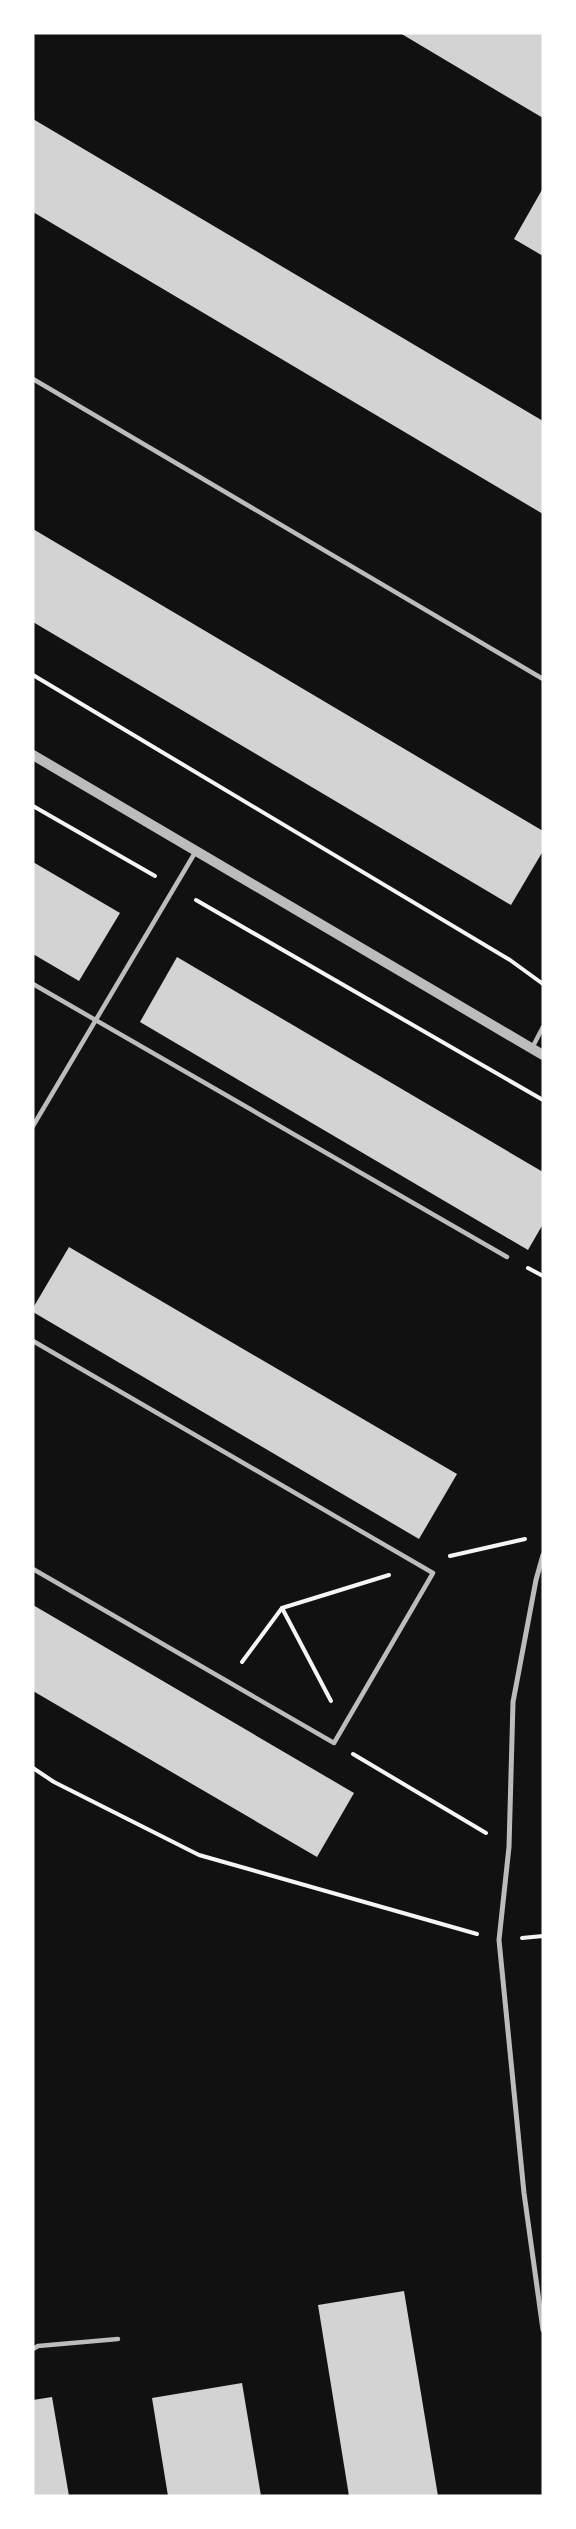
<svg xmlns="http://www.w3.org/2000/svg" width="576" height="2529" font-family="'Noto Sans',sans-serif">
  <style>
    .building { fill: #d3d3d3 }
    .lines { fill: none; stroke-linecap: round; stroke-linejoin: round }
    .path { stroke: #f5f5f5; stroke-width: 4 }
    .service { stroke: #bcbcbc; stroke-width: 4.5 }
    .pedestrian { stroke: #bcbcbc; stroke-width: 5 }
    .tertiary { stroke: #bcbcbc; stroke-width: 10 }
  </style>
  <rect width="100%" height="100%" fill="#111"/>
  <g class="building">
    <polygon points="400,33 543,33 543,118"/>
    <polygon points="33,119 543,421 543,514 33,212"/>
    <polygon points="543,188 543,256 514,239"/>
    <polygon points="33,529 543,831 543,851 511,905 33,622"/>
    <polygon points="33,862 120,913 79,981 33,954"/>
    <polygon points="177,957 543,1172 543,1224 528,1250 140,1022"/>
    <polygon points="69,1247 457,1474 419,1539 33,1312 33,1308"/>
    <polygon points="33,1605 354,1793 317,1857 33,1691"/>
    <polygon points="404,2291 438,2496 349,2496 318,2305"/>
    <polygon points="242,2383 261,2496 168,2496 152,2398"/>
    <polygon points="52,2397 69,2496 33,2496 33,2400"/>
  </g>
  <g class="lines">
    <g class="path">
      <polyline points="33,675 510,960 543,984"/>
      <polyline points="33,806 155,876"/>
      <polyline points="196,900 543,1100"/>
      <polyline points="528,1268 543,1276"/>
      <polyline points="450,1556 525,1539"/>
      <polyline points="282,1608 331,1701"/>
      <polyline points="242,1662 282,1608 389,1575"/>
      <polyline points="353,1754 486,1833"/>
      <polyline points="33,1768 54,1782 199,1855 477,1934"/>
      <polyline points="522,1938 543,1936"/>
    </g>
    <g class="service">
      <polyline points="33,379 543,679"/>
      <polyline points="33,984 507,1257"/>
      <polyline points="532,1048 543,1027"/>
      <polyline points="33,1126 196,851"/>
      <polyline points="33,1341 433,1573 334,1743 33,1569"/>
      <polyline points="33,2349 38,2346 118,2339"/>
    </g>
    <polyline class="pedestrian" points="543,1555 536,1580 513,1702 509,1847 499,1940 524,2193 543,2330"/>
    <polyline class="tertiary" points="33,755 543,1055"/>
  </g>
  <rect width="576" height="2529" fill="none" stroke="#ffffff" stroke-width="69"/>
</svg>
